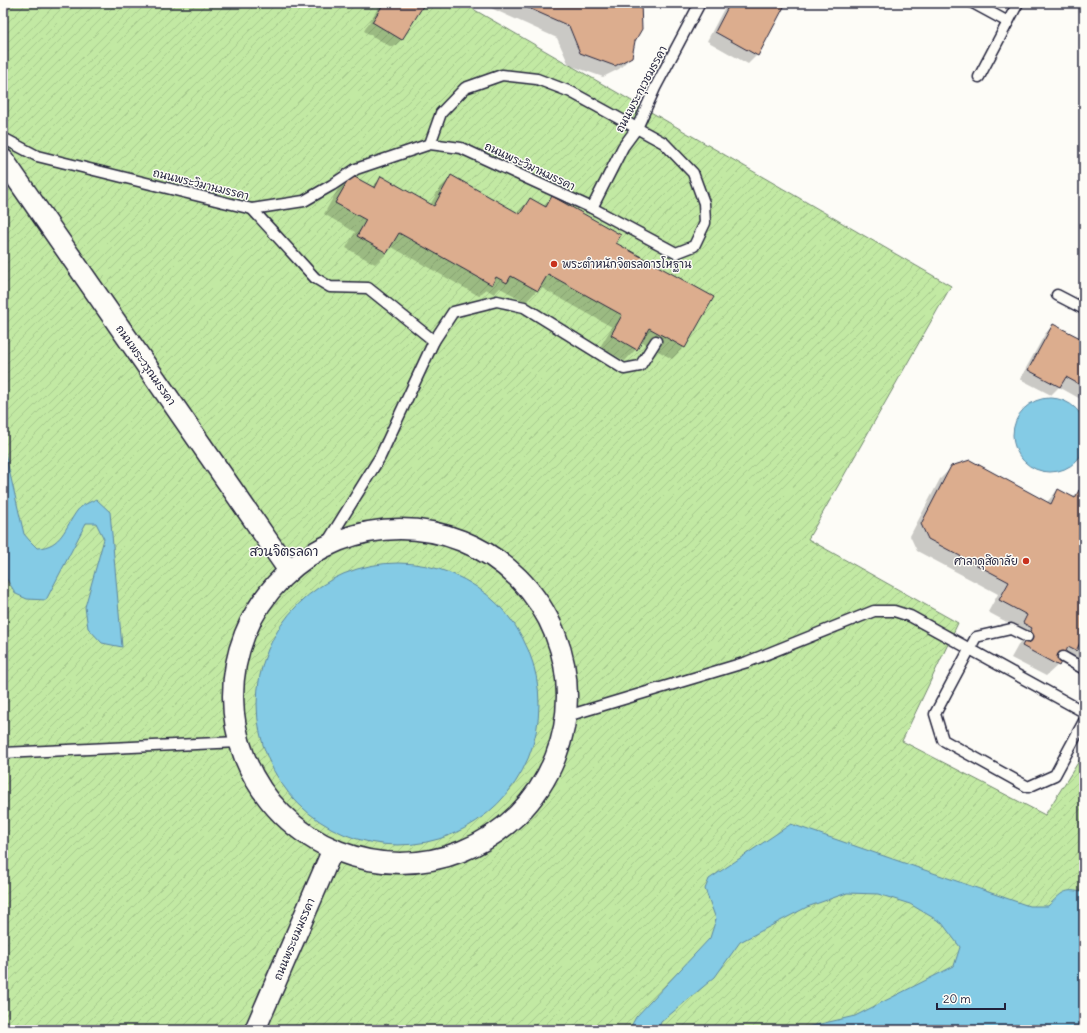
<svg xmlns="http://www.w3.org/2000/svg" width="1087" height="1033" font-family="Delius,'Playpen Sans Thai',sans-serif">
  <style>
    .garden { fill: url(#garden-furrows); stroke: #72866f }
    .water { fill: #84cbe5; stroke: #5d87a1 }
    .shadow { fill: #0003 }
    .building { fill: #dcad8e; stroke: #22223b }
    .lines { fill: none; stroke-linecap: round; stroke-linejoin: round }
    .lane-casing { stroke: #22223b; stroke-width: 13 }
    .street-casing { stroke: #22223b; stroke-width: 23 }
    .lane { stroke: #fdfcf7; stroke-width: 10 }
    .street { stroke: #fdfcf7; stroke-width: 20 }
    .poi-dot { fill: #c8321e; stroke: #fdfcf7; stroke-width: 1.5 }
    .labels { text-anchor: middle; stroke-width: 3; stroke-linejoin: round; paint-order: stroke }
    .street-label { font-size: 11px; fill: #22223b; stroke: #fdfcf7 }
    .poi-label { font-size: 11px; fill: #22223b; stroke: #fdfcf7; text-anchor: start }
    .quarter-label { font-size: 13px; fill: #22223b; stroke: #fdfcf7 }
  </style>
  <defs>
    <pattern id="garden-furrows" width="10" height="10" patternUnits="userSpaceOnUse"><rect width="10" height="10" fill="#c2e9a3"/><path d="M-1 1l2-2M0 10L10 0M9 11l2-2" fill="none" stroke="#a6c88d"/></pattern>
  </defs>
  <rect width="100%" height="100%" fill="#fdfcf7"/>
  <filter id="ink" filterUnits="userSpaceOnUse"><feTurbulence type="fractalNoise" baseFrequency=".025" numOctaves="2"/><feDisplacementMap in="SourceGraphic" scale="8" xChannelSelector="R" yChannelSelector="G"/><feConvolveMatrix kernelMatrix="1 2 1 2 8 2 1 2 1" color-interpolation-filters="sRGB"/></filter>
  <g filter="url(#ink)">
    <polygon class="garden" points="3,3 475,3 473,9 951,286 808,539 958,623 902,741 1045,815 1084,753 1084,1030 3,1030"/>
    <g class="water">
      <circle cx="1050" cy="435" r="37"/>
      <path d="M3 444 24 534 30 541 37 548C62 547 65 527 77 511 81 505 91 502 96 499L110 512 122 647 102 643 88 628 85 607 104 539 96 523H86L46 600 27 599 16 594 6 578 3 522Z"/>
      <circle cx="398" cy="704" r="141"/>
      <path d="M791 824 1029 906H1048C1062 893 1064 887 1084 893V1030H794L855 1016 954 966 960 947 942 923 910 904 878 894 847 893 807 907 740 942 715 977 661 1022 658 1030H629L636 1017 710 938 716 919 705 889 709 879Z"/>
    </g>
    <g class="shadow">
      <polygon points="381,3 423,3 401,40 393,48 364,31"/>
      <polygon points="480,3 639,3 631,57 619,69 603,77 569,65 557,38"/>
      <polygon points="727,3 785,3 757,55 748,64 707,41"/>
      <polygon points="351,176 372,187 381,178 430,205 440,188 452,176 517,213 530,199 543,207 552,198 615,243 684,347 672,359 641,341 636,349 625,361 600,347 612,327 540,287 526,302 500,288 494,294 486,289 479,296 390,246 387,253 375,264 346,248 355,232 324,214 339,187"/>
      <polygon points="1053,325 1084,342 1084,401 1059,387 1051,395 1020,379 1045,334"/>
      <polygon points="952,467 1046,503 1058,490 1072,498 1079,491 1084,494 1084,663 1070,655 1063,662 1060,661 1058,665 1046,676 1011,658 1021,640 1012,635 1016,627 988,612 998,594 917,551 910,536 940,479"/>
    </g>
    <g class="building">
      <polygon points="384,3 425,3 402,40 372,22"/>
      <polygon points="517,3 641,3 642,29 635,41 632,57 615,66 580,53 569,26"/>
      <polygon points="730,3 786,3 758,56 715,32"/>
      <polygon points="351,175 375,188 381,176 434,206 451,175 520,214 530,198 546,207 552,196 621,235 616,243 714,297 685,348 649,328 637,350 611,335 622,315 548,274 538,291 511,276 507,283 496,277 492,285 399,233 387,253 357,236 366,220 335,203"/>
      <polygon points="1053,324 1084,340 1084,387 1066,377 1060,387 1028,370"/>
      <polygon points="970,460 1051,504 1058,489 1075,498 1079,490 1084,493 1084,645 1080,643 1076,651 1068,647 1059,666 1022,646 1032,628 1023,623 1027,615 999,600 1009,582 928,539 921,524 951,466"/>
    </g>
    <g class="lines">
      <g class="lane-casing">
        <g id="lane">
          <polyline points="973,3 1008,22"/>
          <polyline points="979,77 1018,3"/>
          <polyline points="3,138 37,156 252,209 304,201 332,185 356,169 430,144 461,148 592,208 676,253 694,246 705,223 704,203 693,173 664,143 571,92 537,79 502,75 465,88 441,113 430,144"/>
          <polyline points="592,208 623,147 637,128 655,88 700,3"/>
          <polyline points="252,209 315,278 330,287 368,288 434,341"/>
          <polyline points="1057,295 1084,309"/>
          <polyline points="325,546 380,457 434,341 453,312 497,301 524,307 624,369 640,366 656,341"/>
          <polyline points="1027,637 1011,629 976,637 935,714 943,740 1028,787 1055,775 1084,721"/>
          <polyline points="1063,657 1084,669"/>
          <polyline points="567,716 747,662 874,611 894,611 910,616 1084,712"/>
          <polyline points="3,753 239,742"/>
        </g>
      </g>
      <g class="street-casing">
        <g id="street">
          <polyline points="3,159 289,571"/>
          <circle cx="400" cy="696" r="167"/>
          <polyline points="255,1030 333,849"/>
        </g>
      </g>
      <use href="#lane" class="lane"/>
      <use href="#street" class="street"/>
    </g>
  </g>
  <g class="poi-dot">
    <circle cx="554" cy="264" r="4"/>
    <circle cx="1026" cy="561" r="4"/>
  </g>
  <g class="labels">
    <g class="street-label">
      <text transform="translate(641 89) rotate(-62)" y="4">ถนนพระกุเวชมรรคา</text>
      <text transform="translate(530 166) rotate(25)" y="4">ถนนพระวิมานมรรคา</text>
      <text transform="translate(201 184) rotate(14)" y="4">ถนนพระวิมานมรรคา</text>
      <text transform="translate(146 365) rotate(55)" y="4">ถนนพระวรุณมรรคา</text>
      <text transform="translate(294 939) rotate(-67)" y="4">ถนนพระยมมรรคา</text>
    </g>
    <g class="poi-label">
      <text x="562" y="268">พระตำหนักจิตรลดารโหฐาน</text>
      <text x="1018" y="565" text-anchor="end">ศาลาดุสิดาลัย</text>
    </g>
    <g class="quarter-label">
      <text x="284" y="556">สวนจิตรลดา</text>
    </g>
  </g>
  <rect width="1087" height="1033" fill="none" stroke="#fdfcf7" stroke-width="16"/>
  <rect x="8" y="8" width="1071" height="1017" fill="none" stroke="#22223b" stroke-width="1.5" filter="url(#ink)"/>
  <path d="M937 1003v6h68v-6" fill="none" stroke="#22223b" stroke-width="2"/>
  <text x="943" y="1003" font-size="12" fill="#22223b" stroke="#fdfcf7" stroke-width="3" paint-order="stroke">20 m</text>
</svg>
